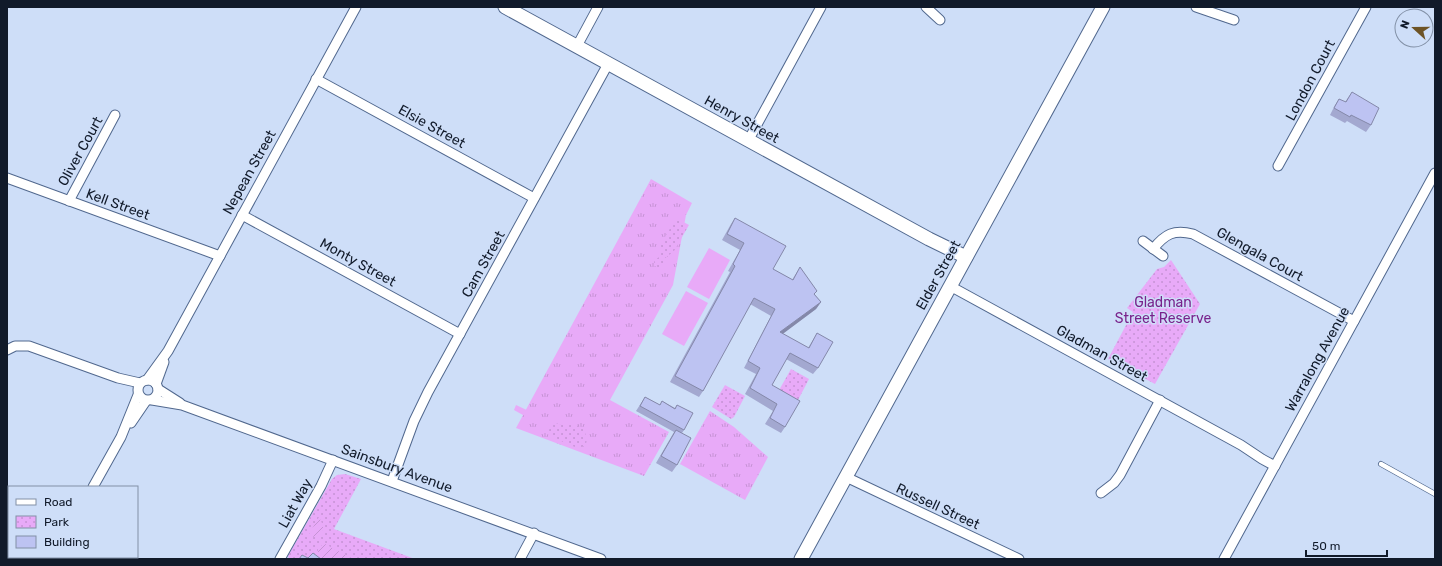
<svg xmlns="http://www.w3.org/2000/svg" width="1442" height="566" font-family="Rubik,sans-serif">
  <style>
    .grass { fill: url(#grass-tufts) }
    .park { fill: url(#park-dots) }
    .garden { fill: url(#garden-furrows) }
    .pitch { fill: #e8aaf8 }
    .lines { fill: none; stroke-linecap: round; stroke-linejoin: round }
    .lane-casing { stroke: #51688e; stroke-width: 6 }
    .street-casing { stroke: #51688e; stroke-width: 11 }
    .secondary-casing { stroke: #51688e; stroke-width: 15 }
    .lane { stroke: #fff; stroke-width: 4.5 }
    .street { stroke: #fff; stroke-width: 9 }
    .secondary { stroke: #fff; stroke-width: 13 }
    .wall { fill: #a3a8d0 }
    .shaded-wall { fill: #8488a9 }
    .building { fill: #bdc3f2; stroke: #8488a9 }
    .labels { text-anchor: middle; stroke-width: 3; stroke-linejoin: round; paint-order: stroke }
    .street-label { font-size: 14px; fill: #111a2a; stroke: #cedef8 }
    .park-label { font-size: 14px; fill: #79238c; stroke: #cedef8 }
  </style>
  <defs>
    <pattern id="grass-tufts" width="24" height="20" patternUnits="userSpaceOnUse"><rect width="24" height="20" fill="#e8aaf8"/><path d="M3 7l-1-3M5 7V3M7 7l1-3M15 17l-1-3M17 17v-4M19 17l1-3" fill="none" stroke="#c692d5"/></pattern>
    <pattern id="park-dots" width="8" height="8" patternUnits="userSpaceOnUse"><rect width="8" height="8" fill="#e8aaf8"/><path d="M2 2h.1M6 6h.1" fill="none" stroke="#c692d5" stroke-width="1.8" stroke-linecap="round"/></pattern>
    <pattern id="garden-furrows" width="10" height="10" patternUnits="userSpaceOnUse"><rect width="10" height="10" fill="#e8aaf8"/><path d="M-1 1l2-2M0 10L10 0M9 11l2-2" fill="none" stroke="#c692d5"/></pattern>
  </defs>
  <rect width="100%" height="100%" fill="#cedef8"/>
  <g class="grass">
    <polygon points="651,179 692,203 686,215 673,285 610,400 669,432 644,476 516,428"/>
    <polygon points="710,411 734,427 768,457 745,500 680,464"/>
  </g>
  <g class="park">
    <polygon points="676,218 689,225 674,251 664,259 665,263 663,267 659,268 655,266 654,262 656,259 661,256 660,250 661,244"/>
    <polygon points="1171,260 1200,304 1155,384 1108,359 1133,312 1127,308 1157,269 1164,267"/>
    <polygon points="791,369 809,379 797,402 778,392"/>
    <polygon points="725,385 745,396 734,417 731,419 712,407"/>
    <path d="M553 422C565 429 583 418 586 436 587 440 587 442 585 446 571 451 560 438 547 434Z"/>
    <polygon points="345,474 361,479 334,529 415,559 289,559 288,556 332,479 337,475"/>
  </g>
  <g class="garden">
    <path d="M319 517C323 525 327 531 317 537L308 536Z"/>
    <polygon points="325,544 351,558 351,559 323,559 318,553 318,549 322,545"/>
  </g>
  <g class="pitch">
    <polygon points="709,248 730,260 709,299 687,287"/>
    <polygon points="686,291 708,303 684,346 662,334"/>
    <polygon points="516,405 533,413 530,419 514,410"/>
  </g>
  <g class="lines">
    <g class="lane-casing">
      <polyline id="lane" points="1381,464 1435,494"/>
    </g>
    <g class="street-casing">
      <g id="street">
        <polyline points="926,7 940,20"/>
        <polyline points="1196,7 1234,20"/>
        <polyline points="577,46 598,7"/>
        <polyline points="316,79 534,198"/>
        <polyline points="748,141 821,7"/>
        <polyline points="1278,166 1366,7"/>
        <polyline points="7,178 220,256"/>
        <polyline points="69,201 115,115"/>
        <polyline points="242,215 460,334"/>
        <polyline points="1143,241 1163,256"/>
        <path d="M1153 249C1165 234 1174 229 1193 234L1354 321"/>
        <polyline points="950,286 1241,445 1262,459 1275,466"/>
        <polyline points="7,350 15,346 29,346 118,378 140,383"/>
        <circle cx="148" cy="390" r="10"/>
        <polyline points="147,380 168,351 356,7"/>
        <polyline points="156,384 164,362"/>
        <polyline points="158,389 180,403"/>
        <polyline points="152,400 182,405 601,559"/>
        <polyline points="131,423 146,401"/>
        <polyline points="846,477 1019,559"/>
        <polyline points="392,481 414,421 428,392 608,64"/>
        <polyline points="93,487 121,437 138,395"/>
        <polyline points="1101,493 1114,483 1120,475 1160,400"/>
        <polyline points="54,559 55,557"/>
        <polyline points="280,559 321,486 333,460"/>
        <polyline points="520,559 534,533"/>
        <polyline points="1224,559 1435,173"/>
      </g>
    </g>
    <g class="secondary-casing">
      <g id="secondary">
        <polyline points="505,7 929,239 966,257"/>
        <polyline points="801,559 1103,7"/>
      </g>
    </g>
    <use href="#lane" class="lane"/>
    <use href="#street" class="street"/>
    <use href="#secondary" class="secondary"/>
  </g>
  <g class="wall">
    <polygon points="1352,92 1371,125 1366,132 1347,121 1345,123 1330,115 1335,105 1339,99 1345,102"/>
    <polygon points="735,218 773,269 792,280 800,267 815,295 821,302 816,309 782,334 808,348 817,333 818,368 813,374 786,359 772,385 785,427 781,433 765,424 773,411 745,394 756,374 744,368 771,316 750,304 703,391 699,397 670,382 730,272 728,271 740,250 722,240 731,224"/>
    <polygon points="645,397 660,405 662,401 675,408 677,405 684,430 682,433 677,465 672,472 656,463 674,432 636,411"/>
  </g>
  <polygon class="shaded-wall" points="821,302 816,309 776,339 780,332"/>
  <g class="building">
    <polygon points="1352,92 1379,108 1371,125 1351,115 1350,117 1334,108 1339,99 1346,102"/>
    <polygon points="735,218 786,246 773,269 793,280 800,267 817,291 814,294 821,302 780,332 809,348 817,333 833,342 818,368 790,353 772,385 800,401 785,427 770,418 777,404 750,388 760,368 748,361 775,309 754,298 703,391 675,376 735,266 733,264 744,243 727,234"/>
    <polygon points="645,397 660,405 662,401 675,409 677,405 693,413 684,430 640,406"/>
    <polygon points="676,430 691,438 677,465 661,456"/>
    <polygon points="313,553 321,559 299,559 302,555 308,558"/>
  </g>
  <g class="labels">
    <g class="street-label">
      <text transform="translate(1310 80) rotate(-62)" y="5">London Court</text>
      <text transform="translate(742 119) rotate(29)" y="5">Henry Street</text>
      <text transform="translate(432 126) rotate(29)" y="5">Elsie Street</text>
      <text transform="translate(80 151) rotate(-61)" y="5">Oliver Court</text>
      <text transform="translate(249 172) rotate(-61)" y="5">Nepean Street</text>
      <text transform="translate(118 204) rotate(20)" y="5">Kell Street</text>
      <text transform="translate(1260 254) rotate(29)" y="5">Glengala Court</text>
      <text transform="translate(358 262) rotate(29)" y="5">Monty Street</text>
      <text transform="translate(483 264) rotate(-61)" y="5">Cam Street</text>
      <text transform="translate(938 275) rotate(-61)" y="5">Elder Street</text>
      <text transform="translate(1102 353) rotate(29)" y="5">Gladman Street</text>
      <text transform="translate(1317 359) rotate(-61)" y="5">Warralong Avenue</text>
      <text transform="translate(397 468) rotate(20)" y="5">Sainsbury Avenue</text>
      <text transform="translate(295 503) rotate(-61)" y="5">Liat Way</text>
      <text transform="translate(938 506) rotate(25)" y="5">Russell Street</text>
    </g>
    <g class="park-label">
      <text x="1163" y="307">Gladman<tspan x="1163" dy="16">Street Reserve</tspan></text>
    </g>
  </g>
  <rect width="1442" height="566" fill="none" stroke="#111a2a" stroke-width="16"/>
  <rect x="8" y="486" width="130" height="72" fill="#cedef8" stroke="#8290a6"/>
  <rect x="16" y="499" width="20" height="6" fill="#ffffff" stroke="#8290a6"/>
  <text x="44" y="506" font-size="12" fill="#111a2a">Road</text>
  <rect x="16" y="516" width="20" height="12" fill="url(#park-dots)" stroke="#8290a6"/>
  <text x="44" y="526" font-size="12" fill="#111a2a">Park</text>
  <rect x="16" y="536" width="20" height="12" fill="#bdc3f2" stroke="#8290a6"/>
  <text x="44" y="546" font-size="12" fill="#111a2a">Building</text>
  <g transform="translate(1414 28) rotate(291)"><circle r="19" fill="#cedef8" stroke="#8290a6"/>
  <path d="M0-3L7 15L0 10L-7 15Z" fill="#6d5325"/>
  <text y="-6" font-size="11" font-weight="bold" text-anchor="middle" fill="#111a2a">N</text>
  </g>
  <path d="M1306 550v6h81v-6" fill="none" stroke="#111a2a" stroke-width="2"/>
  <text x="1312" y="550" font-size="12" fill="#111a2a" stroke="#cedef8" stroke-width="3" paint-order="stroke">50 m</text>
</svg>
